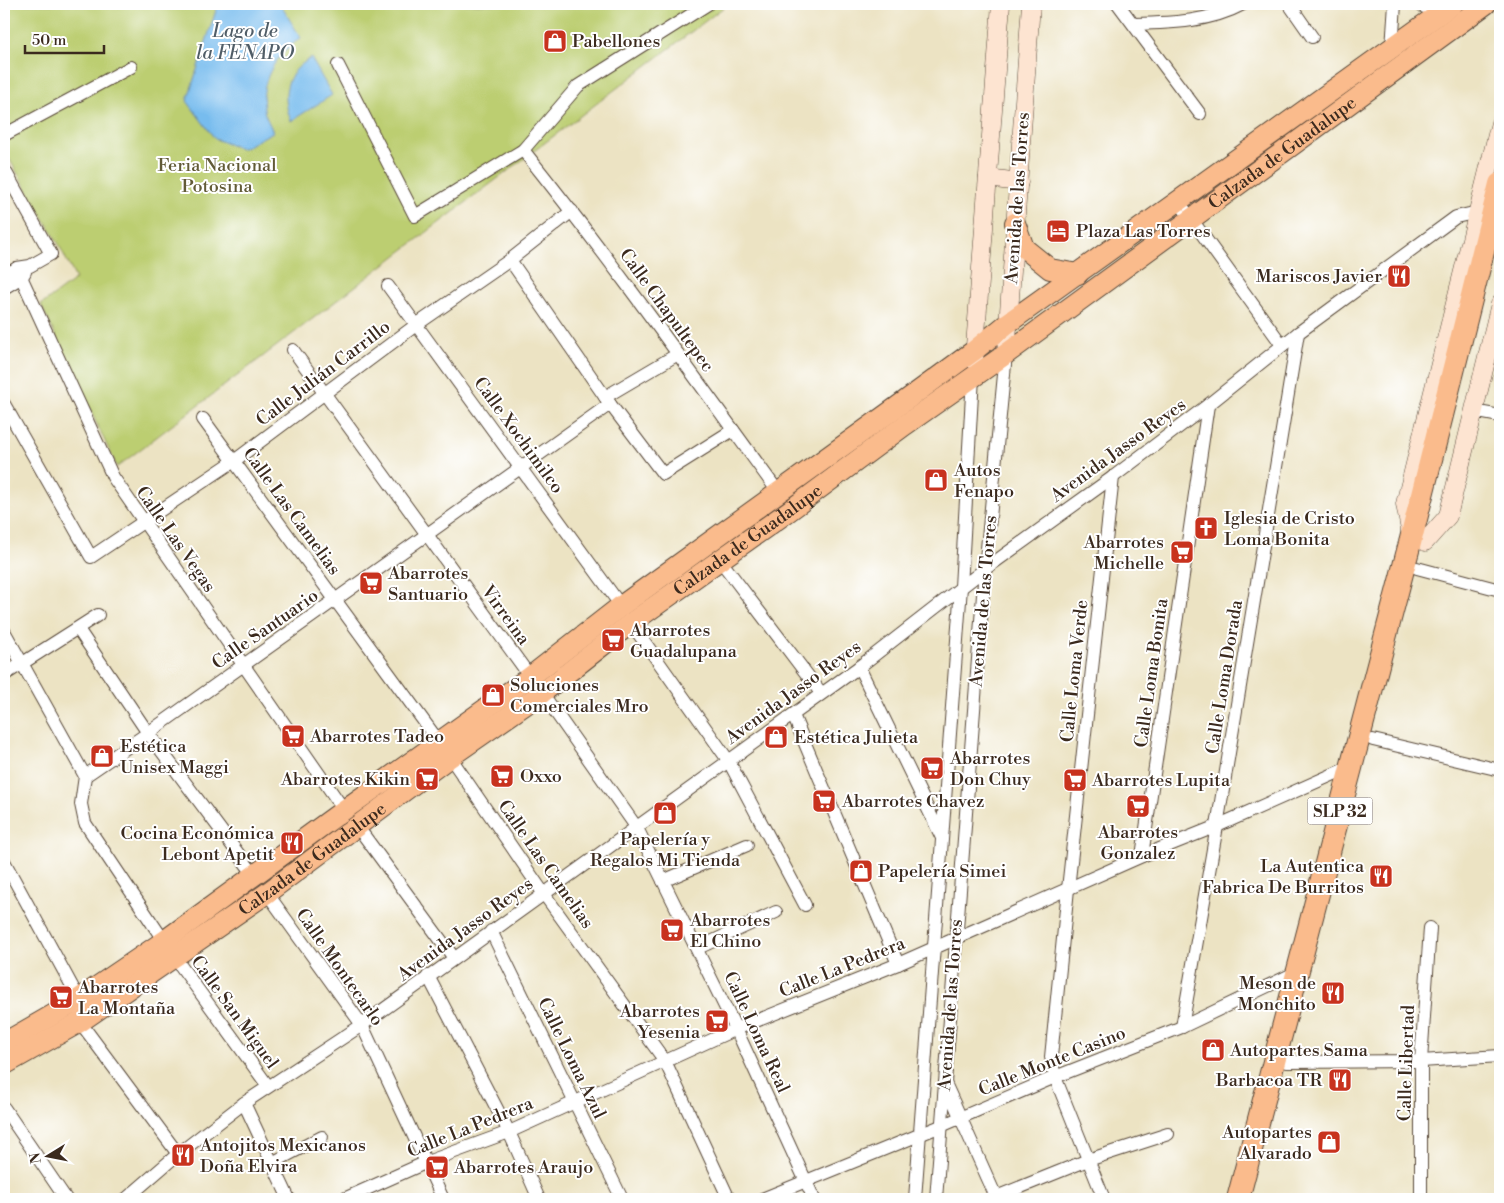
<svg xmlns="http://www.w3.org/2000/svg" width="1504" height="1203" font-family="'Libre Bodoni',serif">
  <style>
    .green { fill: #bcce71; stroke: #7c7c48 }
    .water { fill: #77bcee; stroke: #597386 }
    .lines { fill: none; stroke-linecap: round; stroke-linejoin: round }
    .street-casing { stroke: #564637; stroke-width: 14 }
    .secondary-casing { stroke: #564637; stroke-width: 19 }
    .primary-casing { stroke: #564637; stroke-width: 22 }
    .highway-casing { stroke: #564637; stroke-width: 24 }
    .street { stroke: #fff; stroke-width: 12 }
    .secondary { stroke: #fde4d1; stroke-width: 18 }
    .primary { stroke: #fabb8c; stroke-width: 20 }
    .highway { stroke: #fabb8c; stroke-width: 22 }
    .labels { text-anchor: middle; stroke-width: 4; stroke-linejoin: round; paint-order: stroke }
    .shield { fill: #fff; stroke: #766a62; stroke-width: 1 }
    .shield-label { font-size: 16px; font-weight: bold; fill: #3b2a1e }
    .poi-label { font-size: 18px; fill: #3b2a1e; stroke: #fff; text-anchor: start }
    .street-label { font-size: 18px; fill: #3b2a1e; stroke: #fff }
    .park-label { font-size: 18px; fill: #625b37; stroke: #fff }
    .water-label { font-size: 19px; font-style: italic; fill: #505d67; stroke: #fff }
  </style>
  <rect width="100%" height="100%" fill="#fff"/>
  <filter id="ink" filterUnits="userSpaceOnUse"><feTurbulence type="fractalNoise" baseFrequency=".02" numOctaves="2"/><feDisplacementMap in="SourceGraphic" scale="10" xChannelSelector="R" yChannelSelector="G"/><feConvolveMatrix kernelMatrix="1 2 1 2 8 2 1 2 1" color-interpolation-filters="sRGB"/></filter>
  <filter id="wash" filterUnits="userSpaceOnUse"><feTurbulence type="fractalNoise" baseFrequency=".0096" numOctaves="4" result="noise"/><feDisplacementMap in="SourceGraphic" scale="20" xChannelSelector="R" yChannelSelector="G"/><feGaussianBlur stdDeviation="1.12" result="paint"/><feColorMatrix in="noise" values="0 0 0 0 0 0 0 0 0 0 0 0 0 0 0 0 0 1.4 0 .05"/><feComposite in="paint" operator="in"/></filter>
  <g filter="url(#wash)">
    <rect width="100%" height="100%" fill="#ece3c3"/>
    <polygon class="green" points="4,4 728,4 117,467 41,305 76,279 58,243 4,150"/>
    <g class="water">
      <path d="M218 4H280L301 38C275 55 258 82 265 114 267 120 271 126 273 132L242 149 215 139 187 101Z"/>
      <path d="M311 58 332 95 291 121C281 94 285 73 311 58Z"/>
    </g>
  </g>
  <g filter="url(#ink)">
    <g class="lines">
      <g class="street-casing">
        <g id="street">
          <polyline points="1118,4 1200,114"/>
          <polyline points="1289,4 1312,37"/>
          <path d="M1419 4C1426 10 1438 8 1446 7"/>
          <path d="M1134 24C1171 23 1210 22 1243 4"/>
          <polyline points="1392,48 1395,4"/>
          <polyline points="338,65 415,216 523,150 578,86 708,4"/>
          <polyline points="4,135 131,67"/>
          <path d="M523 150C613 262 695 378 779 493"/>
          <polyline points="4,169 51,254 30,266 17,268 4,276"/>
          <polyline points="1179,202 1282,345"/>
          <polyline points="510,260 610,404 663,474 733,430"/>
          <polyline points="17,268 113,477 344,810"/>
          <polyline points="388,286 621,606"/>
          <polyline points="4,288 22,277 25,272"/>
          <polyline points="293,350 542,693 637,828 736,1029 814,1199"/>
          <polyline points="605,397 678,354"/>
          <polyline points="4,404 91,557 234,461 416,325 510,260 572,211"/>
          <polyline points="1473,411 1500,416"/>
          <polyline points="203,419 450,757 544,894 665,1061 729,1199"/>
          <polyline points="720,560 821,693"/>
          <polyline points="1417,568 1500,590"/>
          <polyline points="631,623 728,760 805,905"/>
          <polyline points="78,629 148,733 255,876"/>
          <polyline points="4,631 85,776 81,804 85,823 164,941"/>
          <polyline points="859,667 942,838"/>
          <polyline points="4,675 98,615"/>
          <polyline points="793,715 898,964"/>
          <polyline points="1373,740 1500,770"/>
          <polyline points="85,776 148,733 610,404"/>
          <polyline points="357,826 454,958"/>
          <polyline points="1142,856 1208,405"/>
          <polyline points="4,861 79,999 80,1022 178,1154"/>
          <polyline points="663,881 747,845"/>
          <polyline points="267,893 362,1025 443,1199"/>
          <polyline points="491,931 622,1199"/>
          <polyline points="698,948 776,912"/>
          <polyline points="175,958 268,1086"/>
          <polyline points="428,976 509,1132 539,1199"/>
          <polyline points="1182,1027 1217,826 1298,333"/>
          <polyline points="1287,1062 1421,1061 1500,1056"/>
          <polyline points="945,1083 997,1199"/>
          <polyline points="244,1103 289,1199"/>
          <polyline points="4,1108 66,1199"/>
          <polyline points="272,1163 322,1137"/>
          <polyline points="996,1197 1088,1160 1168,1134"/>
          <polyline points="126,1199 178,1154 244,1103 362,1025 859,667 985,569 1113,477 1208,405 1298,333 1456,217 1478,212"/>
          <polyline points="344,1199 427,1162 509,1132 736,1029 898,964 1142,856 1217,826 1352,766"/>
          <polyline points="762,1199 941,1126 1055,1077 1182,1027 1297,972"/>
          <polyline points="915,1199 961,587 973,377"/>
          <polyline points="936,1199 985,569 1006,354"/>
          <polyline points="1104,1199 1055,1077 1051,1057 1068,889 1113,477"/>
          <polyline points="1421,1199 1421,1061 1430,928"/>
        </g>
      </g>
      <g class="secondary-casing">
        <g id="secondary">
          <polyline points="988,178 1019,182"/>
          <polyline points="1006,354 1031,4"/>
          <polyline points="974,360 1001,4"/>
          <polyline points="1411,535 1405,504 1500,123"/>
          <polyline points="1425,542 1448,516 1500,304"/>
        </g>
      </g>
      <g class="primary-casing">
        <g id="primary">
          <polyline points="1015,223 1024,248 1050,269 1078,274"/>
          <polyline points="4,1043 70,1005 164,941 344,810 530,677 621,606 894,409 975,350 1008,323 1453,4"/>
          <path id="s1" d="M4 1065 80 1022 267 893 450 757 542 693 631 623 789 511 905 425 1006 354 1486 4"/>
        </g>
      </g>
      <g class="highway-casing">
        <polyline id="highway" points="1238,1199 1411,539 1500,184"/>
      </g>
      <use href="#street" class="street"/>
      <use href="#secondary" class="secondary"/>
      <use href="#primary" class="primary"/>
      <use href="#highway" class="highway"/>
    </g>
  </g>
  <defs>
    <g id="shop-square" transform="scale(1.25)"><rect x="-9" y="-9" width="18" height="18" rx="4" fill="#c8321e" stroke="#fff"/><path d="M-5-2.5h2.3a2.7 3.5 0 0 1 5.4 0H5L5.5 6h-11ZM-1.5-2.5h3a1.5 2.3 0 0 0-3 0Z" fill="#fff"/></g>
    <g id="hotel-square" transform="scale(1.25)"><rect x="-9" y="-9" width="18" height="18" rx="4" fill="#c8321e" stroke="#fff"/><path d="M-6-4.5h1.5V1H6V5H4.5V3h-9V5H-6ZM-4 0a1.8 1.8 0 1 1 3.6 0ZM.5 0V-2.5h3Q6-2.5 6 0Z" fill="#fff"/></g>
    <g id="restaurant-square" transform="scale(1.25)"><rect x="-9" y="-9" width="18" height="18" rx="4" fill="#c8321e" stroke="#fff"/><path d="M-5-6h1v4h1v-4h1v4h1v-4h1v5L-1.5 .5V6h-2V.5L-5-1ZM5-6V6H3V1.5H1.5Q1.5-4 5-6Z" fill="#fff"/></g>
    <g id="church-square" transform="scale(1.25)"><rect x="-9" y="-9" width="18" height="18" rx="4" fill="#c8321e" stroke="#fff"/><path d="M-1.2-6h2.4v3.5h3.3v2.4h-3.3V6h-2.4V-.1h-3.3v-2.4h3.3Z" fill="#fff"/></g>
    <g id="supermarket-square" transform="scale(1.25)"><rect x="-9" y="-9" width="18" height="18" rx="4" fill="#c8321e" stroke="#fff"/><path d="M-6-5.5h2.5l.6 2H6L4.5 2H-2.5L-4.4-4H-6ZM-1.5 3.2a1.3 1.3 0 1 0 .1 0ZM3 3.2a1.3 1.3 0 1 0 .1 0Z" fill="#fff"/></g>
  </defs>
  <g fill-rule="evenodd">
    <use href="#shop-square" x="555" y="41"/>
    <use href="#hotel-square" x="1058" y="231"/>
    <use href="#restaurant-square" x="1399" y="276"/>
    <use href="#shop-square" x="936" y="480"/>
    <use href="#church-square" x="1206" y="528"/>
    <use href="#supermarket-square" x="1182" y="552"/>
    <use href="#supermarket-square" x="371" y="583"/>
    <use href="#supermarket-square" x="613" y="640"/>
    <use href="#shop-square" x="493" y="695"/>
    <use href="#supermarket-square" x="293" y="736"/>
    <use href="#shop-square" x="776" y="737"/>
    <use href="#shop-square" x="102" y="756"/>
    <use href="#supermarket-square" x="932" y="768"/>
    <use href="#supermarket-square" x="502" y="776"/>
    <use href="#supermarket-square" x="427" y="779"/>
    <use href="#supermarket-square" x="1075" y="780"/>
    <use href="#supermarket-square" x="824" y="801"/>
    <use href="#supermarket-square" x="1138" y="806"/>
    <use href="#shop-square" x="665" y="813"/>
    <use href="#restaurant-square" x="292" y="843"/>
    <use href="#shop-square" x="861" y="871"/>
    <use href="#restaurant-square" x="1381" y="876"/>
    <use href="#supermarket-square" x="672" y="930"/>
    <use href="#restaurant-square" x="1333" y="993"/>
    <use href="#supermarket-square" x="61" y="997"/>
    <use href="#supermarket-square" x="717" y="1021"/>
    <use href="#shop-square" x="1213" y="1050"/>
    <use href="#restaurant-square" x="1340" y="1080"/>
    <use href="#shop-square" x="1329" y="1142"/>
    <use href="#restaurant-square" x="183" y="1155"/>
    <use href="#supermarket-square" x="437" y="1167"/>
  </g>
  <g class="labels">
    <rect class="shield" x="1307.5" y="797.5" width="65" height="27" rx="4"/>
    <g class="shield-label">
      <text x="1340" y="817">SLP 32</text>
    </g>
    <g class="poi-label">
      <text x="572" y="47">Pabellones</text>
      <text x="1076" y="237">Plaza Las Torres</text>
      <text x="1382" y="282" text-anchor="end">Mariscos Javier</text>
      <text x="954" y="476">Autos<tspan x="954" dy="21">Fenapo</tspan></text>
      <text x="1224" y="524">Iglesia de Cristo<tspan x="1224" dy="21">Loma Bonita</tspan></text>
      <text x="1164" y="548" text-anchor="end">Abarrotes<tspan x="1164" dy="21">Michelle</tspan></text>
      <text x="388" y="579">Abarrotes<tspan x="388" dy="21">Santuario</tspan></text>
      <text x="630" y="636">Abarrotes<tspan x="630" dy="21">Guadalupana</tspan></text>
      <text x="510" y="691">Soluciones<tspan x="510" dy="21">Comerciales Mro</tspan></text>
      <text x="310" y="742">Abarrotes Tadeo</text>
      <text x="794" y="743">Estética Julieta</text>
      <text x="120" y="752">Estética<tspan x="120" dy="21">Unisex Maggi</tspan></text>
      <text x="950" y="764">Abarrotes<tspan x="950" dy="21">Don Chuy</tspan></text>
      <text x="520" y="782">Oxxo</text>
      <text x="410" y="785" text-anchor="end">Abarrotes Kikin</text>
      <text x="1092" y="786">Abarrotes Lupita</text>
      <text x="842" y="807">Abarrotes Chavez</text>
      <text x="1138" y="838" text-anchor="middle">Abarrotes<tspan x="1138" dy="21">Gonzalez</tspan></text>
      <text x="274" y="839" text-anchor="end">Cocina Económica<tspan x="274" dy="21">Lebont Apetit</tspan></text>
      <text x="665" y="845" text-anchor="middle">Papelería y<tspan x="665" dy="21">Regalos Mi Tienda</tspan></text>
      <text x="1364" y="872" text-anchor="end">La Autentica<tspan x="1364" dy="21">Fabrica De Burritos</tspan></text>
      <text x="878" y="877">Papelería Simei</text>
      <text x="690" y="926">Abarrotes<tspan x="690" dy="21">El Chino</tspan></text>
      <text x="1316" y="989" text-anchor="end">Meson de<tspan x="1316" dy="21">Monchito</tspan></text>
      <text x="78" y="993">Abarrotes<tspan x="78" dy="21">La Montaña</tspan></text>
      <text x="700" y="1017" text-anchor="end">Abarrotes<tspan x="700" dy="21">Yesenia</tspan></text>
      <text x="1230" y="1056">Autopartes Sama</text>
      <text x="1322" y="1086" text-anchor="end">Barbacoa TR</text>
      <text x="1312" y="1138" text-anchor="end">Autopartes<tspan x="1312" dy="21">Alvarado</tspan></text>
      <text x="200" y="1151">Antojitos Mexicanos<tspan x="200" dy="21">Doña Elvira</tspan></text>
      <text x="454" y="1173">Abarrotes Araujo</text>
    </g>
    <g class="street-label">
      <text dy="6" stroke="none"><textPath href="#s1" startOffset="1571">Calzada de Guadalupe</textPath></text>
      <text transform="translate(1017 198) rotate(-86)" y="6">Avenida de las Torres</text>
      <text transform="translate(667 310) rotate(54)" y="6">Calle Chapultepec</text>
      <text transform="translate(323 373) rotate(-37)" y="6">Calle Julián Carrillo</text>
      <text transform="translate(519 435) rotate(54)" y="6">Calle Xochimilco</text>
      <text transform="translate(1118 450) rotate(-36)" y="6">Avenida Jasso Reyes</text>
      <text transform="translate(292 511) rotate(54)" y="6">Calle Las Camelias</text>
      <text transform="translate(176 539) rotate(55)" y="6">Calle Las Vegas</text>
      <text dy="6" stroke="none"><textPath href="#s1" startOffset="911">Calzada de Guadalupe</textPath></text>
      <text transform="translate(983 601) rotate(-85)" y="6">Avenida de las Torres</text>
      <text transform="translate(506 615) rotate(54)" y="6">Virreina</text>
      <text transform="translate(265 629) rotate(-35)" y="6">Calle Santuario</text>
      <text transform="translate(1074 671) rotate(-84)" y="6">Calle Loma Verde</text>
      <text transform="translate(1151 673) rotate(-82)" y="6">Calle Loma Bonita</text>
      <text transform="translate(1224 677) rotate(-81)" y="6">Calle Loma Dorada</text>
      <text transform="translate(793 692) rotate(-36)" y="6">Avenida Jasso Reyes</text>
      <text dy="6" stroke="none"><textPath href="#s1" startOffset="371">Calzada de Guadalupe</textPath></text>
      <text transform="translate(546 864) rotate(55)" y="6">Calle Las Camelias</text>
      <text transform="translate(465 929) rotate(-36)" y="6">Avenida Jasso Reyes</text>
      <text transform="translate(340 967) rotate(55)" y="6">Calle Montecarlo</text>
      <text transform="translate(842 967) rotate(-22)" y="6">Calle La Pedrera</text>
      <text transform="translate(950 1005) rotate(-86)" y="6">Avenida de las Torres</text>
      <text transform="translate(235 1012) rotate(54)" y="6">Calle San Miguel</text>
      <text transform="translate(757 1032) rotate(65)" y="6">Calle Loma Real</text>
      <text transform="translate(572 1058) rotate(64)" y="6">Calle Loma Azul</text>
      <text transform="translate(1052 1061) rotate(-22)" y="6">Calle Monte Casino</text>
      <text transform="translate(1406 1063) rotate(-88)" y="6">Calle Libertad</text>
      <text transform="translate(470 1127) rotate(-22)" y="6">Calle La Pedrera</text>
    </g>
    <g class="park-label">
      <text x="217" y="171">Feria Nacional<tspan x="217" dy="21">Potosina</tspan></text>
    </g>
    <g class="water-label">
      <text x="245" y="37">Lago de<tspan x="245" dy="22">la FENAPO</tspan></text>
    </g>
  </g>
  <rect width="1504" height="1203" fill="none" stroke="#fff" stroke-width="20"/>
  <g transform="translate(48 1156) rotate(260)" stroke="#ffffff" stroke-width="4" paint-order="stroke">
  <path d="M0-4L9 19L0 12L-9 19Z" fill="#3b2a1e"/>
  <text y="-8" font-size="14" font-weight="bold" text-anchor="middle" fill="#3b2a1e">N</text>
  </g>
  <path d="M25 45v8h79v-8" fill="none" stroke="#3b2a1e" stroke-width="2.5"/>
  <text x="32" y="45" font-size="15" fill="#3b2a1e" stroke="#ffffff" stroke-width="4" paint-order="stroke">50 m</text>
</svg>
